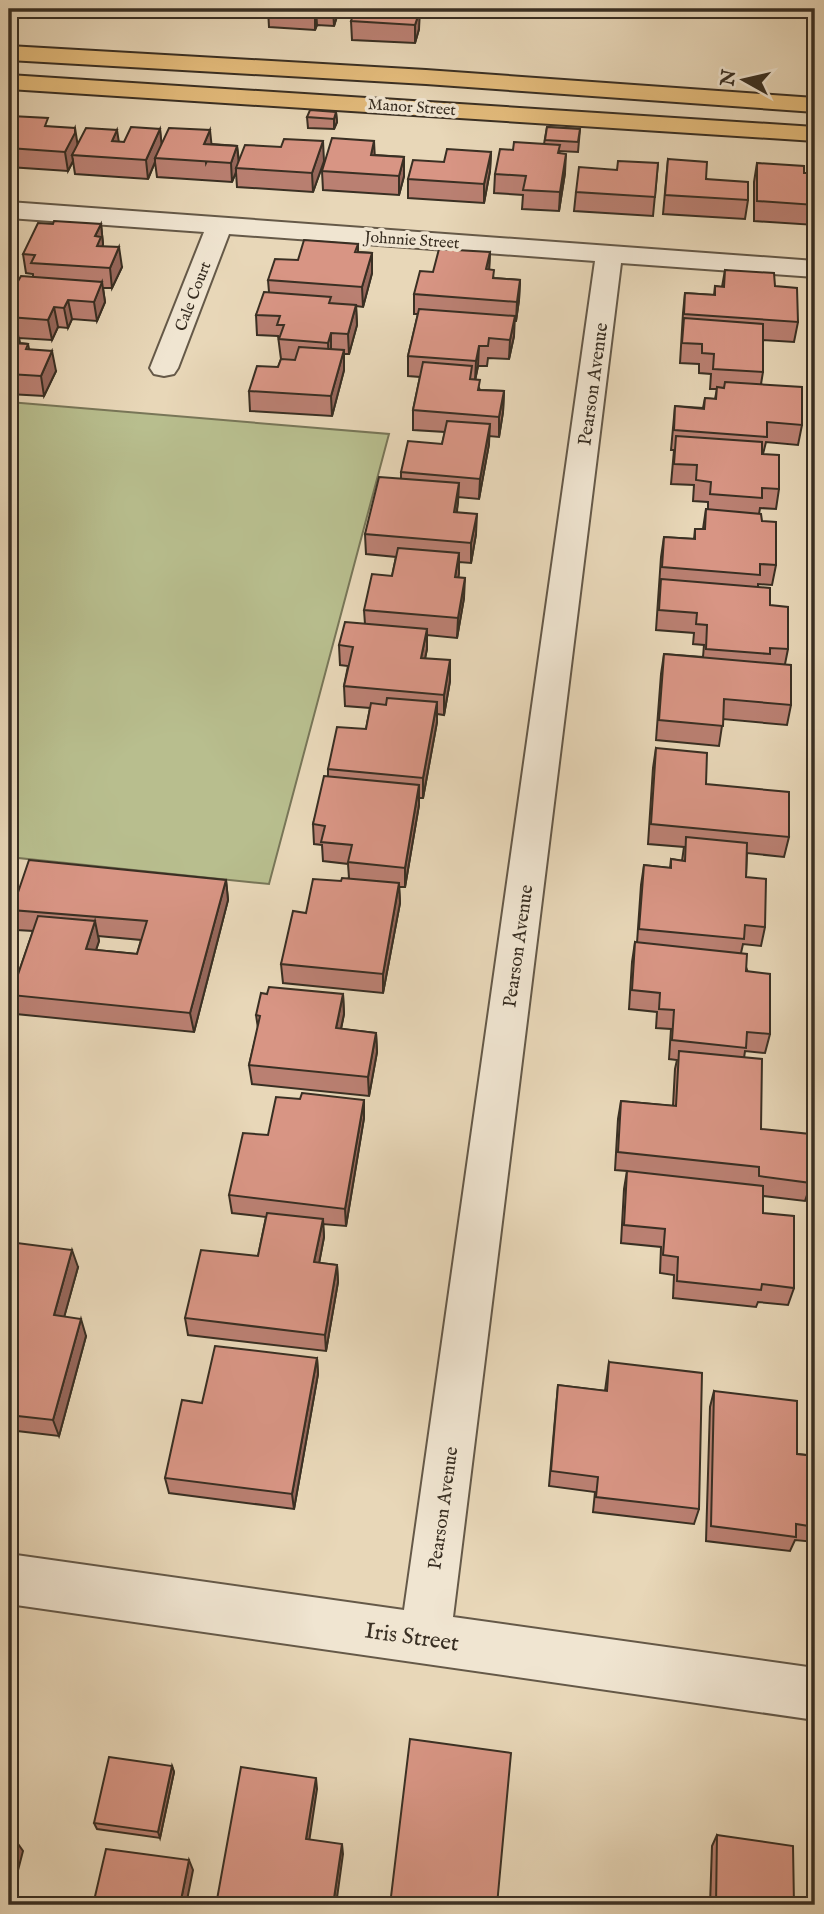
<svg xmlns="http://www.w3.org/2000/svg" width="824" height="1914" font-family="'IM FELL English',serif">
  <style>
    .green { fill: #b8be8e; stroke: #787658; stroke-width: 2 }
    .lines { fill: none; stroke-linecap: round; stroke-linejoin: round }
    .minor-casing { stroke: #655948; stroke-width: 4 }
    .major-casing { stroke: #392f23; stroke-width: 4 }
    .minor { fill: #f0e5d1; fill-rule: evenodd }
    .major { fill: #e4bc7c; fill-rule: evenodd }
    .wall { fill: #ba8072; stroke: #392f23; stroke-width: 2; fill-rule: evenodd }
    .shaded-wall { fill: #97685c; stroke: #392f23; stroke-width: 2 }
    .building { fill: #d89584; stroke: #392f23; stroke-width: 2 }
    .labels { text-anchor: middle; stroke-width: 7; stroke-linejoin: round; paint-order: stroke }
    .far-street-label { font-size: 16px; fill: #392f23; stroke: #f0e5d1 }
    .street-label { font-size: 19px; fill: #392f23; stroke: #f0e5d1 }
    .near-street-label { font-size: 23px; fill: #392f23; stroke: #f0e5d1 }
  </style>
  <rect width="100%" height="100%" fill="#e8d7b8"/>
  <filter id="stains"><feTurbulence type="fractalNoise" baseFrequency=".00286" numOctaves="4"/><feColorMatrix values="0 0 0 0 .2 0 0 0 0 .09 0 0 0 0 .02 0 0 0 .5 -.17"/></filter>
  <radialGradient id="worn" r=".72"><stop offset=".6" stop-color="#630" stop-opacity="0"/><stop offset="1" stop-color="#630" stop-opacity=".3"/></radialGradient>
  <polygon class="green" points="9,402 389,434 269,884 9,857"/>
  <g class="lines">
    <g class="minor-casing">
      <polygon id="minor" points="9,202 815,261 815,277 621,263 453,1617 815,1668 815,1720 9,1604 9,1554 404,1610 595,261 229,234 178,368 174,374 164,376 154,374 150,368 204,232 9,218"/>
    </g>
    <g class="major-casing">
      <g id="major">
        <polygon points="9,46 426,70 815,98 815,112 426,84 9,60"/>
        <polygon points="9,75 815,127 815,141 9,89"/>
      </g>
    </g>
    <use href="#minor" class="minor"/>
    <use href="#major" class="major"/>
  </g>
  <g class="wall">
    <polygon points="268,9 338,9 338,13 334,26 317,25 315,30 269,27"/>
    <polygon points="399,9 419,29 415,43 352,40 351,21"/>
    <polygon points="336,112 337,122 334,129 308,128 307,117"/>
    <polygon points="9,120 50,127 78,144 124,142 160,129 161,144 212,144 237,146 239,161 324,161 313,192 237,187 236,172 232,182 157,177 155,162 148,179 75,174 73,161 68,171 9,167"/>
    <polygon points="547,127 580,129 578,152 559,151 565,173 559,211 522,209 523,195 494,193 495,174 544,144"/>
    <polygon points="491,152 490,171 484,203 408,198 408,179 444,162"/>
    <polygon points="375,155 404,157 404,176 399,195 323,190 322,171"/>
    <polygon points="668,159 748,200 745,219 663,214"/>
    <polygon points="658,163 653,216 574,211 576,192 617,170"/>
    <polygon points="757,163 804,173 815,173 815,225 754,221 754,182"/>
    <polygon points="53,224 101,224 103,244 102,246 122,267 112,288 103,288 105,302 97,321 72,319 68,328 58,327 52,340 19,338 20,343 28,344 29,349 56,371 44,396 9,394 9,283 17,283 33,277 33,274 26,273 23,254"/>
    <polygon points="358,244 358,252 372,253 372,273 363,307 356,306 357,325 349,354 344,354 344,370 332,416 250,411 249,391 278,367 281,359 278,336 257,335 256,315 269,292 268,280 298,260"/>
    <polygon points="490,252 489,270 494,278 520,280 519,300 516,321 514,321 514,336 509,359 488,358 487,366 478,366 475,380 480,390 504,391 503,412 499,437 489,436 489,444 479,499 458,497 457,512 476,534 471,563 459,562 458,577 464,598 457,638 427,635 427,649 425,658 450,681 444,715 437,714 437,722 423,798 419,798 419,805 405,887 399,887 400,903 383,993 283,983 281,964 306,913 341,881 349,878 348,864 323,861 322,845 314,844 313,824 328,777 328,769 366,729 370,708 345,706 344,686 348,666 340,665 339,645 365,624 364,610 392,576 396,557 366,554 365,534 401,478 401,472 442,444 445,432 413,430 413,410 420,377 408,376 408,356 418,314 414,314 414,294 433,272"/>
    <polygon points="725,270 775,286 798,322 794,342 763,340 763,372 761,384 802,425 798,445 766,442 763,454 779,489 776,509 760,508 759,514 776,565 772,585 758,584 758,587 770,605 788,649 785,664 791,705 787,725 723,719 719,746 656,740 661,674 664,654 703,657 704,645 693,644 694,633 656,630 661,557 664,537 694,539 695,529 703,529 706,509 708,509 708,502 693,501 694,485 671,484 674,450 671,450 675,406 703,408 705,398 715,399 717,389 710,389 711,374 699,373 699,364 680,363 683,313 685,293 714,295 715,286 722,287"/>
    <polygon points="813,609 815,609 815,649 811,649 810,620"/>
    <polygon points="656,748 706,784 789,837 784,857 747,853 746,877 765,927 761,946 743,944 741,953 770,1034 765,1053 745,1051 744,1058 761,1129 811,1152 814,1143 815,1143 815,1194 811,1193 811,1183 805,1201 763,1196 763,1213 794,1288 788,1305 758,1302 756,1307 673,1298 674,1275 660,1273 661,1247 621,1243 624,1189 627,1171 615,1170 618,1119 621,1101 673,1106 675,1069 677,1060 669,1059 671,1029 656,1028 657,1012 629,1009 632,962 635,942 637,943 641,885 644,865 670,868 671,859 682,861 684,847 648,844 653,768"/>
    <path d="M226 880 228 900 194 1032 16 1014 11 995 33 931 17 930 12 910ZM98 936 141 940 137 954 96 950 99 941Z"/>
    <polygon points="343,994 344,1014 341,1029 376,1033 377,1052 369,1096 252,1084 249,1065 258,1028 256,1015"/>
    <polygon points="300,1099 364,1100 364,1118 346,1226 323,1224 324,1237 319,1263 337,1265 338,1282 326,1351 188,1335 185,1318 258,1256 266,1217 232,1213 229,1195 268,1135"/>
    <polygon points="9,1242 78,1267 64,1317 86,1336 59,1436 9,1430"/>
    <polygon points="317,1358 318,1374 294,1509 169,1493 165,1478 202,1403"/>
    <polygon points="609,1362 699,1509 694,1524 593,1512 595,1492 549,1486 558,1385 605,1391"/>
    <polygon points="714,1391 797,1454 815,1456 815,1542 795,1540 790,1551 706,1541 710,1407"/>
    <polygon points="172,1766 174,1772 160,1838 97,1829 94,1823"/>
    <polygon points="717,1835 794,1905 710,1905 712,1846"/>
  </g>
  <g class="shaded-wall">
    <polygon points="316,9 317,25 315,30 315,12"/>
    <polygon points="333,9 338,9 338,13 334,26"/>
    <polygon points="420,10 419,29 415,43 415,25"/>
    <polygon points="336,112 337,122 334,129 334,119"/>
    <polygon points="75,128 78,147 72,155 73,161 68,171 65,152"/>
    <polygon points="160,129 162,148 155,158 155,162 148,179 146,160"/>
    <polygon points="117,130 120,149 112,141"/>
    <polygon points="210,130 212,149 206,163 204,144"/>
    <polygon points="323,141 324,161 313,192 312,173"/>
    <polygon points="374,141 375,160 371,155"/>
    <polygon points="237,146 239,165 236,168 236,172 232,182 231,163"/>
    <polygon points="491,152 490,171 484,203 484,184"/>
    <polygon points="566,154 565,173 559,211 560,192"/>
    <polygon points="404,157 404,176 399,195 399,176"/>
    <polygon points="101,224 103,244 100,265 95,236"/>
    <polygon points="119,247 122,267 112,288 110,268"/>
    <polygon points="490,252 489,272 486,269"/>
    <polygon points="372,253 372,273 363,307 362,287"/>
    <polygon points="520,280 519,300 516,321 517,302"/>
    <polygon points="102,282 105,302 97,321 94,302"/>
    <polygon points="68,300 72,319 68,328 64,308"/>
    <polygon points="356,305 357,325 349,354 348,334"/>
    <polygon points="54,307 58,327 52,340 48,320"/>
    <polygon points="515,316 514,336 509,359 510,340"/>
    <polygon points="17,330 21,350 11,343"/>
    <polygon points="331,333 331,353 329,363 328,343"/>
    <polygon points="479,346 478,366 475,381 476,361"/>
    <polygon points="344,350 344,370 332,416 331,396"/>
    <polygon points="52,351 56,371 44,396 41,376"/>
    <polygon points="504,391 503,412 499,437 499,417"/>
    <polygon points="490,424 489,444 479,499 480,479"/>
    <polygon points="459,483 458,503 453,532 454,512"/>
    <polygon points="477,514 476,534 471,563 471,543"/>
    <polygon points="459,553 459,574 455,597 455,577"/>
    <polygon points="465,578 464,598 457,638 458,618"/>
    <polygon points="427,629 427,649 421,678 421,658"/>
    <polygon points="450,660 450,681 444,715 444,695"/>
    <polygon points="437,702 437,722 423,798 423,778"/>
    <polygon points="419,785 419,805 405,887 405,868"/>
    <polygon points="226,880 228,900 194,1032 190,1013"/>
    <polygon points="399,883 400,903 383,993 383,974"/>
    <polygon points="95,921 99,941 90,968 86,949"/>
    <polygon points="343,994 344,1014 337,1047 336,1028"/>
    <polygon points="376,1033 377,1052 369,1096 368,1077"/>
    <polygon points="364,1100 364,1118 346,1226 345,1209"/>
    <polygon points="323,1219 324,1237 316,1279 314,1262"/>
    <polygon points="72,1250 78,1267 60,1332 54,1315"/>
    <polygon points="337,1265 338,1282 326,1351 325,1335"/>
    <polygon points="81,1319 86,1336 59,1436 53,1420"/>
    <polygon points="317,1358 318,1374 294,1509 292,1494"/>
    <polygon points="172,1766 174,1772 160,1838 158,1832"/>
    <polygon points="316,1778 317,1789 308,1849 306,1839"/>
    <polygon points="16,1841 23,1851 9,1905 9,1868"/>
    <polygon points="342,1844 343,1854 336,1905 333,1905"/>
    <polygon points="189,1860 193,1870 186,1905 180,1905"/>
  </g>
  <g class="building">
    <polygon points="268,9 316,9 315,12"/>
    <polygon points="355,9 395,9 420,10 415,25 351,21"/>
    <polygon points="310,110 336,112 334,119 307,117"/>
    <polygon points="11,116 48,118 45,126 75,128 75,133 65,152 9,148 9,120"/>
    <polygon points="131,127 160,129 146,160 72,155 86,128 117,130 112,141 124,142"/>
    <polygon points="547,127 580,129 578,142 545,140"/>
    <polygon points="169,128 210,130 204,144 237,146 231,163 155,158"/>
    <polygon points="332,138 374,141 371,155 404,157 399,176 322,171"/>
    <polygon points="284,139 323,141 312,173 236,168 245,145 281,147"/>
    <polygon points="514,142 560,145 558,153 566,154 560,192 523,190 526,176 495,174 500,149 513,150"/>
    <polygon points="447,149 491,152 484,184 408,179 413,160 444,162"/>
    <polygon points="668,159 707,162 706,179 748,182 748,200 665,195"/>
    <polygon points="618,161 658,163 655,197 576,192 579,167 617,170"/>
    <polygon points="757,163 804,166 804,173 815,173 815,205 757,201"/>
    <polygon points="54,221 101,224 95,236 101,237 97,246 119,247 110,268 31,263 35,255 23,254 38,223 53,224"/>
    <polygon points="304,240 358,244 355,252 372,253 362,287 268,280 275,259 298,260"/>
    <polygon points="439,249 490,252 486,269 494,270 493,278 520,280 517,302 414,294 420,271 433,272"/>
    <polygon points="725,270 774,273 775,286 797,288 798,322 684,314 685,293 715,295 715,286 724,287"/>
    <polygon points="21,276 102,282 94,302 68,300 64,308 54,307 48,320 9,317 9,283 17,283"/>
    <polygon points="264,292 331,297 329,303 356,305 348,334 331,333 328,343 279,339 284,325 277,325 280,316 256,315"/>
    <polygon points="419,309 515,316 510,340 489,338 488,346 479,346 476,361 408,356"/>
    <polygon points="684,318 763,324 763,372 713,369 714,354 702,353 702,344 682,343"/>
    <polygon points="9,329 17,330 11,343 28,344 26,349 52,351 41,376 9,374"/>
    <polygon points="299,347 344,350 331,396 249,391 257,366 278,367 281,359 295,360"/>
    <polygon points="423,362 472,366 470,379 480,380 478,390 504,391 499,417 413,410"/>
    <polygon points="725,382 802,387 802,425 767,422 767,437 674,430 675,406 704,409 705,398 716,399 717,387 724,388"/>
    <polygon points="447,421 490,424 480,479 401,472 408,441 442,444"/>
    <polygon points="676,436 762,442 762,454 779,455 779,489 762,488 762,498 710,494 711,482 696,480 697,465 674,464"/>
    <polygon points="379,477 459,483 454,512 477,514 471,543 365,534"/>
    <polygon points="706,509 761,514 762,521 776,522 776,565 760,564 760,575 662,567 664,537 695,539 695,529 705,529"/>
    <polygon points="398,548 459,553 455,577 465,578 458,618 364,610 372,574 392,576"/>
    <polygon points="661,579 770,588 770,605 788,607 788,649 770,648 770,654 706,649 707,625 696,624 697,613 659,610"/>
    <rect x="813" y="609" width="2" height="29"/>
    <polygon points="345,622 427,629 421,658 450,660 444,695 344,686 353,647 339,645"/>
    <polygon points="664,654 791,665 791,705 724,699 723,726 659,720"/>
    <polygon points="387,698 437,702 423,778 328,769 337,727 366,729 371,703 386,705"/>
    <polygon points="656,748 707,753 706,784 789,792 789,837 651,824"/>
    <polygon points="324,776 419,785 405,868 348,862 352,845 321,842 325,826 313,824"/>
    <polygon points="686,837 747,843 746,877 766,879 765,927 745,925 744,939 639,929 644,865 671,868 671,859 685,861"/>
    <polygon points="29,860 226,880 190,1013 11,995 38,916 95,921 86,949 137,954 147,921 12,910"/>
    <polygon points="342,878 399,883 383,974 281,964 293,911 306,913 313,879 341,881"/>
    <polygon points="635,942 747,954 746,971 770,974 770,1034 747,1032 746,1048 672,1040 674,1010 659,1009 660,993 632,990"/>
    <polygon points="269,987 343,994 336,1028 376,1033 368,1077 249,1065 260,1016 256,1015 261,993 267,994"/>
    <polygon points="679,1051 762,1059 761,1129 810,1134 811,1183 759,1176 759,1167 618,1152 621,1101 676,1106"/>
    <polygon points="302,1093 364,1100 345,1209 229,1195 243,1133 268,1135 276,1097 300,1099"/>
    <polygon points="627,1171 763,1186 763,1213 794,1216 794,1288 762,1284 761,1290 677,1281 678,1257 663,1255 665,1229 624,1225"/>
    <polygon points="267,1213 323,1219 314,1262 337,1265 325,1335 185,1318 201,1250 258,1256"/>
    <polygon points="9,1242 72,1250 54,1315 81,1319 53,1420 9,1415"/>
    <polygon points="215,1346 317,1358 292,1494 165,1478 182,1400 202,1403"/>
    <polygon points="609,1362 702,1373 699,1509 596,1497 598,1477 551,1471 558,1385 607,1391"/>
    <polygon points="714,1391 797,1401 797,1454 815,1456 815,1527 796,1524 796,1537 711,1526"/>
    <polygon points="410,1739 511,1753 497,1905 390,1905"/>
    <polygon points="109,1757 172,1766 158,1832 94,1823"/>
    <polygon points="241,1767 316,1778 306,1839 342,1844 333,1905 216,1905"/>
    <polygon points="717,1835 793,1846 794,1905 716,1905"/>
    <polygon points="9,1840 16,1841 9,1868"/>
    <polygon points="106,1849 189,1860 180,1905 93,1905"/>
    <polygon points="563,1902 587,1905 563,1905"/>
  </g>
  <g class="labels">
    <g class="far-street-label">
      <text transform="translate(412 106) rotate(4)" y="6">Manor Street</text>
      <text transform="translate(412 239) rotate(4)" y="6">Johnnie Street</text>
      <text transform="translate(192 296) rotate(-69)" y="6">Cale Court</text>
    </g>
    <g class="street-label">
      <text transform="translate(592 384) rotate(-82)" y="7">Pearson Avenue</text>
      <text transform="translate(517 946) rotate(-82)" y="7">Pearson Avenue</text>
      <text transform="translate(442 1508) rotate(-82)" y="7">Pearson Avenue</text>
    </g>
    <g class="near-street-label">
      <text transform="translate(412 1636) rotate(8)" y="8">Iris Street</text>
    </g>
  </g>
  <rect width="824" height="1914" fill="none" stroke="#e8d7b8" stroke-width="35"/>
  <rect x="10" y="10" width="803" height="1893" fill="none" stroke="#392f23" stroke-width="3.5"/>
  <rect x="18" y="18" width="789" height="1879" fill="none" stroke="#392f23" stroke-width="2"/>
  <g transform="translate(744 80) rotate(278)" stroke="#f0e5d1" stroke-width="5" paint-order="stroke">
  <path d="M0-5L12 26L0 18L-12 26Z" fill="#392f23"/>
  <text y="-10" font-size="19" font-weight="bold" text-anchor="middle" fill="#392f23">N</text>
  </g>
  <rect width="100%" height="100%" filter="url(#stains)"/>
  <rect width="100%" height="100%" fill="url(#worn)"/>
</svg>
